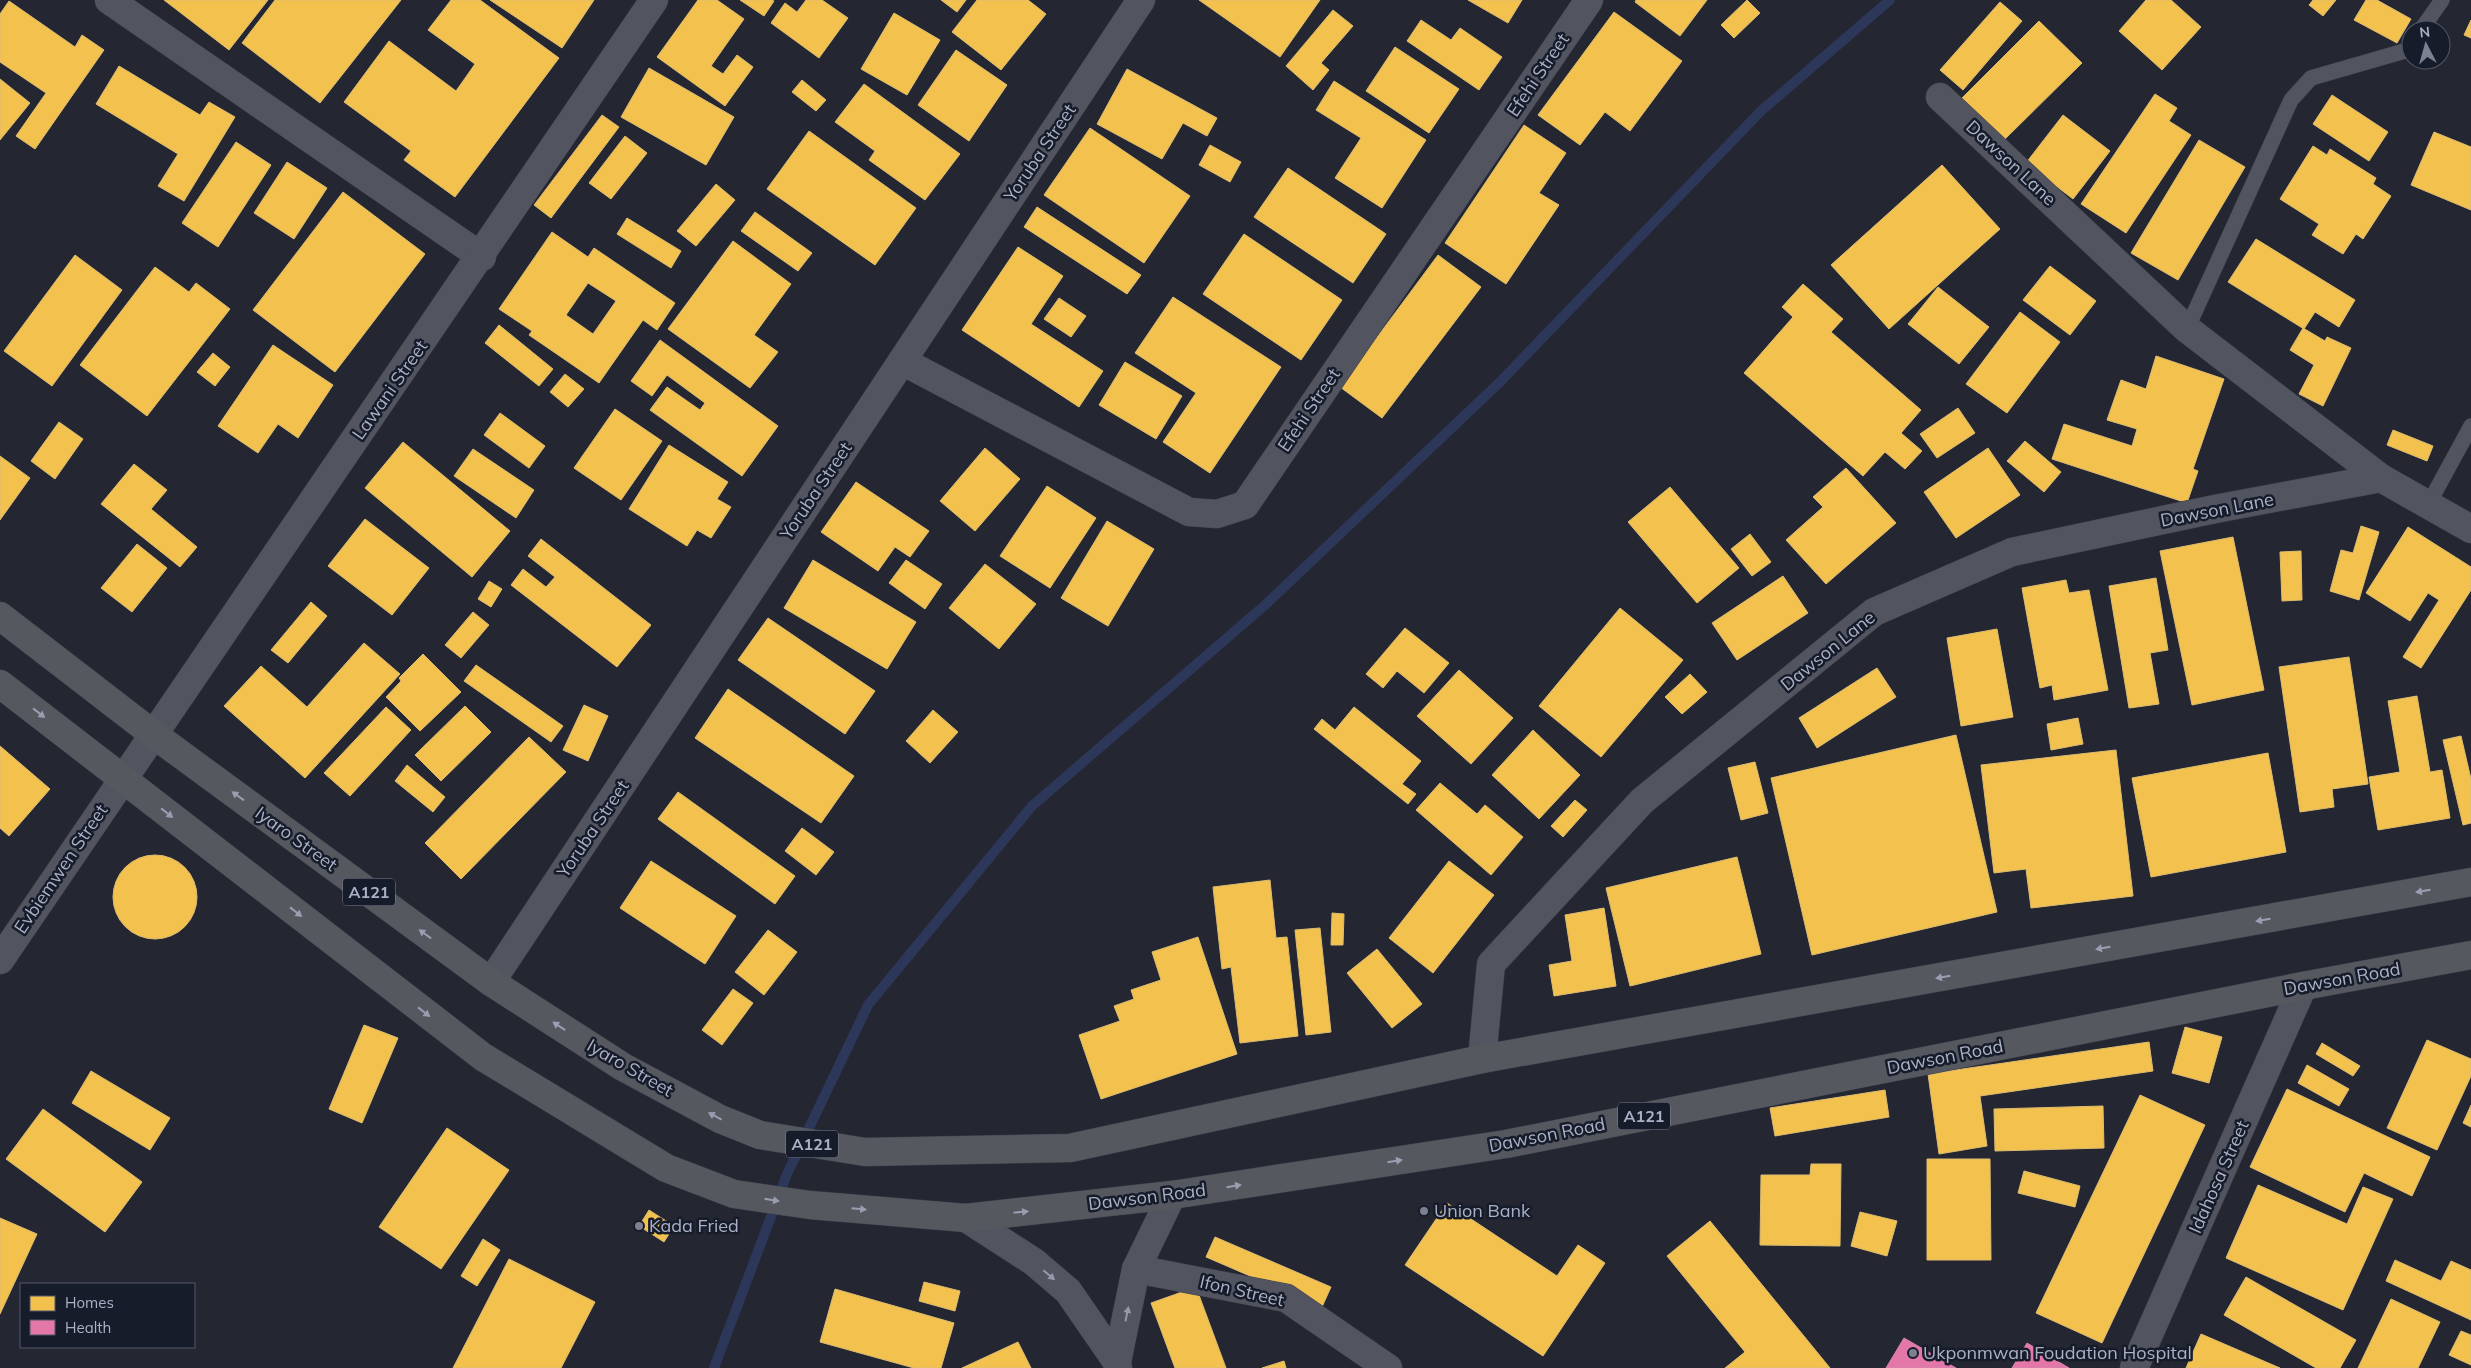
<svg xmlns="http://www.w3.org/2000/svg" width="2471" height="1368" font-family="Mulish,sans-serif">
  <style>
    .homes { fill: #f2c14e; stroke: #ddbc72; fill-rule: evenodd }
    .health { fill: #e377a8; stroke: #d288b1 }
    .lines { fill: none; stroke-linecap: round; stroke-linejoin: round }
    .stream { stroke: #2d3759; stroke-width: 10 }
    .service-casing { stroke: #40424b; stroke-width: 16 }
    .minor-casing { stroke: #40424b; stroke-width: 29 }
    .trunk-casing { stroke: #40434e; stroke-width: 29 }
    .service { stroke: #525560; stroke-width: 15 }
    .minor { stroke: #525560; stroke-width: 28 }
    .trunk { stroke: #565860; stroke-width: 28 }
    .oneway { fill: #9a9eb1 }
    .oneway2 { fill: #9599ac }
    .poi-dot { fill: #7c8091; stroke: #171c2b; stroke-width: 2 }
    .labels { text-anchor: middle; stroke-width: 5; stroke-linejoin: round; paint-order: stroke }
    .shield { fill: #171c2b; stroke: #7f8497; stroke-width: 1 }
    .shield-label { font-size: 16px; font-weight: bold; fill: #abb0c5 }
    .street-label { font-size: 18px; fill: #abb0c5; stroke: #171c2b }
    .poi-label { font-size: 18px; fill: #abb0c5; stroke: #171c2b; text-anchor: start }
  </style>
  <rect width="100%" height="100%" fill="#242731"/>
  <g class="homes">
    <polygon points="164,0 268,0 229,50"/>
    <polygon points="275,0 401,0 320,103 242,43"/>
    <polygon points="451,0 480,0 559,58 455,197 404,160 411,151 344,102 389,41 456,91 475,64 428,30"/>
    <polygon points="490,0 594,0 562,48"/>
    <polygon points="698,0 717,0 744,19 711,66 723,74 737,55 753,67 725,106 657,57"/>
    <polygon points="740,0 772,0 774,1 764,16"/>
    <polygon points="806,0 822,0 848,18 819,58 771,23 785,3 797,12"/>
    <polygon points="941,0 966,0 957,12"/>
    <polygon points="977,0 1028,0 1046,14 1001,70 952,32"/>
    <polygon points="1199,0 1320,0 1280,57"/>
    <polygon points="1468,0 1522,0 1508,23"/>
    <polygon points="1636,0 1707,0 1680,36 1635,2"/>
    <polygon points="1747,0 1760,13 1734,38 1721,25"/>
    <polygon points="2146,0 2171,0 2201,27 2162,70 2119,31"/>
    <polygon points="2313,0 2336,0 2323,16 2309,5"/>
    <polygon points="2366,0 2377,0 2411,19 2397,43 2354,20"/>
    <polygon points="9,1 75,47 82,35 104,50 35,149 16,136 46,93 0,62 0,14"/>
    <polygon points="2000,2 2022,21 1963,90 1940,70"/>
    <polygon points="1333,10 1353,26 1321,63 1329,70 1313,90 1286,66"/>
    <polygon points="1614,12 1682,61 1630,131 1605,112 1580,145 1538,115"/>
    <polygon points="894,13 940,40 907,95 861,69"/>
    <polygon points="1421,20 1451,40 1460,28 1502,57 1479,90 1407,41"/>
    <polygon points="2471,20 2471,38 2464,35"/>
    <polygon points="2039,21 2082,63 2003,141 1961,99"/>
    <polygon points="1395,47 1459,89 1429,133 1366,91"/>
    <polygon points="956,50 1007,85 969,141 918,105"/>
    <polygon points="119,66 200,115 209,102 235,117 184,201 158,186 178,154 96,104"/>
    <polygon points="649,68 734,117 706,165 621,117"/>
    <polygon points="1127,69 1217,118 1207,136 1183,123 1162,159 1097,124"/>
    <polygon points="0,79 30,103 0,140"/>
    <polygon points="802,80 826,100 816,111 792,92"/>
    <polygon points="1334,81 1426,140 1382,208 1335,178 1361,138 1316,110"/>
    <polygon points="864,84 960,154 925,200 869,160 875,151 835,122"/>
    <polygon points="2155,94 2177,108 2169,121 2191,135 2126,233 2081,204"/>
    <polygon points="2332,95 2388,132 2369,161 2313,124"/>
    <polygon points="602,115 619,127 551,218 534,205"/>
    <polygon points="2063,115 2110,151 2073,199 2026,163"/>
    <polygon points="1524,125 1566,153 1539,193 1559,205 1506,284 1445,243"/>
    <polygon points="1090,128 1190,196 1144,263 1044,195"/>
    <polygon points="809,131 916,208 875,265 767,189"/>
    <polygon points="2434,132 2471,147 2471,210 2411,185"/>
    <polygon points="625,136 647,153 611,199 589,183"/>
    <polygon points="2199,140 2245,167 2178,280 2131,253"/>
    <polygon points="236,142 271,165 218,247 182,223"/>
    <polygon points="1210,145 1241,162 1230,182 1199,165"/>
    <polygon points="2313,146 2327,155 2330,149 2376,178 2373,184 2391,196 2363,239 2356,234 2343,254 2312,235 2319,224 2280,199"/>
    <polygon points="287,162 327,188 294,239 254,213"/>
    <polygon points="1942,165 2000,229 1889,329 1831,265"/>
    <polygon points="1288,168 1386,234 1353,283 1254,217"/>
    <polygon points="716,184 735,200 696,246 677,231"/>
    <polygon points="343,192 425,254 335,372 253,310"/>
    <polygon points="1037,207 1141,275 1127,294 1024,227"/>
    <polygon points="755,212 812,253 798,271 741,231"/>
    <polygon points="627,218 681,251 671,268 617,234"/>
    <path d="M552 232 588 257 594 248 675 303 657 330 643 320 599 383 529 335 532 331 499 309ZM588 283 616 301 593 334 566 315Z"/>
    <polygon points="1244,234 1342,300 1301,360 1203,294"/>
    <polygon points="2256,239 2355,300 2339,327 2315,312 2304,329 2228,282"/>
    <polygon points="733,241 791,284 754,335 778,352 750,388 668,329"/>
    <polygon points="1018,247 1063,276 1031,324 1103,371 1079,407 962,330"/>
    <polygon points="75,255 122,290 52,386 4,351"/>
    <polygon points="1438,255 1481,287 1382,418 1340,387"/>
    <polygon points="2050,266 2096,301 2070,335 2023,300"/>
    <polygon points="155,267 189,292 196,283 230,309 147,416 80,365"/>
    <polygon points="1803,284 1843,319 1831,332 1921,410 1901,433 1922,451 1905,469 1885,452 1863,476 1744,373 1793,317 1782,307"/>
    <polygon points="1938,287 1989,327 1959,364 1908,324"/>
    <polygon points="1173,297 1281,367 1210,473 1163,442 1196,393 1135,353"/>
    <polygon points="1059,298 1086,316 1071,337 1044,319"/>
    <polygon points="2020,312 2060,342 2007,413 1966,384"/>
    <polygon points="499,325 553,369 539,386 485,343"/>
    <polygon points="2303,328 2325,341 2327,337 2351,348 2323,406 2299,394 2314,365 2290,350"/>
    <polygon points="660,340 778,426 742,476 650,410 667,387 700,410 705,403 667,375 652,396 631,381"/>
    <polygon points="273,345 333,385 298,438 278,424 258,453 218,426"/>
    <polygon points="213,353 230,367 215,386 197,372"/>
    <polygon points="2156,356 2224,379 2193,469 2198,471 2187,503 2052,459 2064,424 2132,446 2137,429 2107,420 2121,380 2146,389"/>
    <polygon points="1125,362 1182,396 1156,439 1099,405"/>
    <polygon points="565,374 584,389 568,407 550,392"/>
    <polygon points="1958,408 1975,433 1937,458 1920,434"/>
    <polygon points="615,409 662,441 621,500 574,468"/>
    <polygon points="500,413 545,446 529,468 484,435"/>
    <polygon points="59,422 83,439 55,479 31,461"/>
    <polygon points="2393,430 2433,446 2427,461 2387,445"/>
    <polygon points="2025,441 2061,472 2044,492 2007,461"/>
    <polygon points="403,442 510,531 472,577 365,488"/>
    <polygon points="669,445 728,482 717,499 731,507 711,538 697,530 687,546 629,509"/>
    <polygon points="985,448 1020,479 975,531 940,501"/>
    <polygon points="1988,448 2020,495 1956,538 1924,492"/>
    <polygon points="473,449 534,490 516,518 454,476"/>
    <polygon points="0,456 30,478 0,520"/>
    <polygon points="134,464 167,490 151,509 197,547 180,567 101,504"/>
    <polygon points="1846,468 1896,523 1826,584 1786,540 1823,507 1813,497"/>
    <polygon points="856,482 929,531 910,557 895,547 878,571 821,532"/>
    <polygon points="1047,486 1096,518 1050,588 1000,556"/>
    <polygon points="1670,487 1739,568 1697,603 1628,522"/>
    <polygon points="365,519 429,568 392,615 328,566"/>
    <polygon points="1107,521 1154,549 1108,626 1061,598"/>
    <polygon points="2361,526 2379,532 2359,600 2330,591 2341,550 2353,553"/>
    <polygon points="2408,527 2471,567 2471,590 2421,668 2403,657 2439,600 2428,593 2410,621 2366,593"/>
    <polygon points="1750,534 1771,562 1752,576 1731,549"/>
    <polygon points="2233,537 2264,690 2192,705 2160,551"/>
    <polygon points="541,539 651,625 617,667 511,585 523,569 546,587 555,577 528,556"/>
    <polygon points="137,544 167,568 132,612 101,588"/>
    <polygon points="2301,551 2302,600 2282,601 2280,552"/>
    <polygon points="813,560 916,622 887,669 784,608"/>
    <polygon points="906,560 942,584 925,609 889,583"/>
    <polygon points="985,564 1036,604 999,649 949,608"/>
    <polygon points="1783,576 1808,613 1737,660 1712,623"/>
    <polygon points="2156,578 2168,650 2150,653 2159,704 2129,708 2109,586"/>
    <polygon points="2066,580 2069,593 2089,590 2108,690 2054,700 2052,685 2040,688 2022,588"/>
    <polygon points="489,581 502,589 491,607 478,599"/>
    <polygon points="311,602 327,616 288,663 271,650"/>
    <polygon points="1620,608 1683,660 1601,757 1539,706"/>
    <polygon points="473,612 489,625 461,658 445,645"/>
    <polygon points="768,618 875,691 845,734 738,660"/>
    <polygon points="1405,628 1449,663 1424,693 1397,671 1383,688 1366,674"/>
    <polygon points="1997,629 2013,717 1961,726 1947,638"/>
    <polygon points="364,643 400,674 305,778 224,706 261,666 307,707"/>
    <polygon points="423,654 461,692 420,731 386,697 401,681 399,678"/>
    <polygon points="2349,657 2368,784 2332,789 2334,807 2300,812 2279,667"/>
    <polygon points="476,665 563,726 551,742 464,681"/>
    <polygon points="1877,668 1896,697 1817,748 1799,718"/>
    <polygon points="1459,670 1513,718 1471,764 1417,716"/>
    <polygon points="1690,674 1707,692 1682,714 1665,697"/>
    <polygon points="728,689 854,776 821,823 695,738"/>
    <polygon points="2417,696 2430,772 2442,770 2450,818 2378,830 2369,777 2400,772 2388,701"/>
    <polygon points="584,705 608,716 588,761 563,750"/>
    <polygon points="465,706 491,732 441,781 415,755"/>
    <polygon points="386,707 411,730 350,796 324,773"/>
    <polygon points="1354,707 1421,761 1402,784 1416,794 1408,804 1314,729 1322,719 1335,730"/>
    <polygon points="933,710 958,732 930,763 906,741"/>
    <polygon points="2078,718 2083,744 2051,750 2047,724"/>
    <polygon points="1533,730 1580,775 1539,819 1492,775"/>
    <polygon points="1956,735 1997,912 1812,955 1771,778"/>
    <polygon points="2461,736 2471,779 2471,823 2463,825 2443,740"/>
    <polygon points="529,737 566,772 461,879 425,843"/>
    <polygon points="0,746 50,789 9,836 0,828"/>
    <polygon points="2116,750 2133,896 2031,908 2026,869 1994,873 1981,765"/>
    <polygon points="2268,753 2286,852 2151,877 2132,778"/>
    <polygon points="1755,762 1768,813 1741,820 1728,768"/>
    <polygon points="407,765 445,797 433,812 395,781"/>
    <polygon points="1440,783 1477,814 1485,805 1523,837 1491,875 1416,810"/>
    <polygon points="678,792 795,876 775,904 658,819"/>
    <polygon points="1575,800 1587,810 1563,837 1551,826"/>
    <polygon points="802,828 834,852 816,875 785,851"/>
    <circle cx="155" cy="897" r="42"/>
    <polygon points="1737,857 1761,954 1630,986 1606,888"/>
    <polygon points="651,861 736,916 705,964 620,908"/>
    <polygon points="1449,861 1494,895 1433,973 1389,938"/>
    <polygon points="1270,880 1276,938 1287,937 1298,1036 1240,1043 1231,967 1222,969 1213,887"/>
    <polygon points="1604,908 1616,986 1554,996 1549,965 1572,961 1565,915"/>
    <polygon points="1332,913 1344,914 1343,945 1331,945"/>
    <polygon points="1320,928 1331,1032 1306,1035 1295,930"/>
    <polygon points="768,930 797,952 764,995 735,972"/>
    <polygon points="1198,937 1237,1054 1101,1099 1079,1035 1120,1021 1114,1006 1134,999 1131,990 1161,980 1152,952"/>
    <polygon points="1377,949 1422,1004 1392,1028 1347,973"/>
    <polygon points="733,989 753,1003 722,1045 702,1030"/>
    <polygon points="364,1025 398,1038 362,1123 329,1109"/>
    <polygon points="2185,1027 2222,1037 2209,1083 2172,1073"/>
    <polygon points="2427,1040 2471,1059 2471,1076 2437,1150 2387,1128"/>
    <polygon points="2149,1042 2153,1071 1980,1096 1987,1146 1939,1154 1928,1074"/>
    <polygon points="2322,1043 2360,1066 2353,1076 2316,1054"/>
    <polygon points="2307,1065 2349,1089 2339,1106 2298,1083"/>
    <polygon points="91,1071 170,1118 150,1150 72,1103"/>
    <polygon points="2287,1089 2430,1157 2412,1196 2364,1173 2345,1212 2250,1167"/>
    <polygon points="1885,1090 1889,1117 1775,1136 1770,1108"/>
    <polygon points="2140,1095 2205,1125 2102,1343 2036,1313"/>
    <polygon points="2471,1105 2471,1127 2463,1123"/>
    <polygon points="2103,1106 2104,1148 1995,1151 1994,1109"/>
    <polygon points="43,1109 142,1182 105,1232 6,1159"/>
    <polygon points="447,1128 509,1170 441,1269 379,1227"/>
    <polygon points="1927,1159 1990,1159 1991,1260 1927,1260"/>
    <polygon points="1811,1164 1841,1164 1840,1246 1760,1245 1761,1175 1810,1175"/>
    <polygon points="2024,1171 2080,1186 2075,1207 2018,1193"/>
    <polygon points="2258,1185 2347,1224 2363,1187 2393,1199 2343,1310 2226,1258"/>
    <polygon points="1447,1203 1557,1276 1578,1245 1605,1263 1543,1356 1405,1265"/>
    <polygon points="649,1210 674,1226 664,1242 639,1226"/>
    <polygon points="1860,1212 1897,1221 1887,1256 1851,1246"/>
    <polygon points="0,1218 37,1234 0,1314"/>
    <polygon points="1710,1221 1830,1368 1725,1368 1745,1352 1667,1256"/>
    <polygon points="1215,1237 1331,1287 1322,1307 1206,1257"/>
    <polygon points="483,1239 500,1250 477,1286 461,1276"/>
    <polygon points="509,1259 595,1302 561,1368 453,1368"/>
    <polygon points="2395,1260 2441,1281 2451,1261 2471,1270 2471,1320 2386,1281"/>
    <polygon points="2246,1277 2356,1340 2340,1368 2316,1368 2224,1315"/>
    <polygon points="924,1282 960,1291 955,1311 919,1301"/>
    <polygon points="1196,1287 1226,1368 1175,1368 1151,1303"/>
    <polygon points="835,1289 954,1323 941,1368 914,1368 820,1342"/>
    <polygon points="2391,1299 2440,1322 2418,1368 2358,1368"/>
    <polygon points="2461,1331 2471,1335 2471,1365 2449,1355"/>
    <polygon points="2201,1334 2280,1368 2186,1368"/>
    <polygon points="1018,1342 1031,1368 962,1368"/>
    <polygon points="1284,1361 1286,1368 1262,1368"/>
  </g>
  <g class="health">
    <polygon points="1904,1338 1956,1368 1886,1368"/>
    <polygon points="2027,1343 2069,1368 2012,1368"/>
  </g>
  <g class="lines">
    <polyline class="stream" points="714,1368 787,1174 868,1005 1032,806 1264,606 1500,382 1761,111 1890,0"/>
    <g class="service-casing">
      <g id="service">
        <polyline points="2421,30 2442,0"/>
        <polyline points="2187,329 2291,100 2311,78 2408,50 2411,45"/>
        <polyline points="2428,505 2471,426"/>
      </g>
    </g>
    <g class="minor-casing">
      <g id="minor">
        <polyline points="109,0 482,257"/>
        <polyline points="1940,97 2187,329 2381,478"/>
        <polyline points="902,361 1189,512 1217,514 1245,505 1589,0"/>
        <path d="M0 960C216 639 438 322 654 0"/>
        <polyline points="491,982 1141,0"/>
        <polyline points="1482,1059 1491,964 1642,801 1874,612 2012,552 2215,509 2381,478 2471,529"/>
        <polyline points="966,1218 1034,1262 1068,1291 1117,1362"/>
        <polyline points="1136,1269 1286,1298 1388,1368"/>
        <polyline points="1118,1368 1117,1362 1136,1269 1172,1195"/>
        <polyline points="2134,1368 2303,986"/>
      </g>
    </g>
    <g class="trunk-casing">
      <g id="trunk">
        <polyline points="0,616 153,734 491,982 623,1067 720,1119 760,1135 865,1152 1070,1148 1482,1059 2471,882"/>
        <polyline points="0,684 483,1057 666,1168 734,1194 810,1205 966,1218 1172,1195 1506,1144 2303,986 2471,955"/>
      </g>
    </g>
    <use href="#service" class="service"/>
    <use href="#minor" class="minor"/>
    <use href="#trunk" class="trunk"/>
  </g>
  <defs><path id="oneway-solid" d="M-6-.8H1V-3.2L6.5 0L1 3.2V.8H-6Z" transform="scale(1.25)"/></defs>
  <g class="oneway">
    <use href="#oneway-solid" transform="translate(39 713) rotate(38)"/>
    <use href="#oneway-solid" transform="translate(238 796) rotate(-144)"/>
    <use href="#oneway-solid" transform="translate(167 813) rotate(38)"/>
    <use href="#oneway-solid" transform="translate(2423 891) rotate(170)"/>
    <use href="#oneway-solid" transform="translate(296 912) rotate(38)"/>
    <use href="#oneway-solid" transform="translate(2263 920) rotate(170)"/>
    <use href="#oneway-solid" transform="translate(425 934) rotate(-144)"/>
    <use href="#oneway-solid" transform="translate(2103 948) rotate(170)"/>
    <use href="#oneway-solid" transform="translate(1943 977) rotate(170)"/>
    <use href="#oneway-solid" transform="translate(424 1012) rotate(38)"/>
    <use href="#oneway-solid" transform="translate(559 1026) rotate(-147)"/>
    <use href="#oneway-solid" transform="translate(715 1116) rotate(-152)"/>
    <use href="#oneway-solid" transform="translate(1395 1161) rotate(-9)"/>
    <use href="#oneway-solid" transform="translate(1234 1186) rotate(-9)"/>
    <use href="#oneway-solid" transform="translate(772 1200) rotate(9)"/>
    <use href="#oneway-solid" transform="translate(859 1209) rotate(5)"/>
    <use href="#oneway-solid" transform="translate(1021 1212) rotate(-6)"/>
  </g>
  <g class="oneway2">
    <use href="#oneway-solid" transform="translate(1049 1275) rotate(40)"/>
    <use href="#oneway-solid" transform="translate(1127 1314) rotate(-78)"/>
  </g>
  <g class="poi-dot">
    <circle cx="1424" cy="1211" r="5"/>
    <circle cx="639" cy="1226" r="5"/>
    <circle cx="1913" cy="1353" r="5"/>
  </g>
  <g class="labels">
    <g class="shield">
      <rect x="343" y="878.5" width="52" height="27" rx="4"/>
      <rect x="1618" y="1102.5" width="52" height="27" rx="4"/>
      <rect x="786" y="1130.5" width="52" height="27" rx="4"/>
    </g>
    <g class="shield-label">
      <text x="369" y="898">A121</text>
      <text x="1644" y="1122">A121</text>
      <text x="812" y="1150">A121</text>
    </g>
    <g class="street-label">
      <text transform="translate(1538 75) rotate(-56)" y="6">Efehi Street</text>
      <text transform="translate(1040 153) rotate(-56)" y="6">Yoruba Street</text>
      <text transform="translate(2011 163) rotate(43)" y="6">Dawson Lane</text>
      <text transform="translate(390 390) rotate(-55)" y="6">Lawani Street</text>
      <text transform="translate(1309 410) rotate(-56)" y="6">Efehi Street</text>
      <text transform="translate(816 491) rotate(-56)" y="6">Yoruba Street</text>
      <text transform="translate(2217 510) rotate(-11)" y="6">Dawson Lane</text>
      <text transform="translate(1828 651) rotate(-39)" y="6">Dawson Lane</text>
      <text transform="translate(593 829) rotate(-56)" y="6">Yoruba Street</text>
      <text transform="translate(296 839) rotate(36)" y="6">Iyaro Street</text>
      <text transform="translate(61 869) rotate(-56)" y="6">Evbiemwen Street</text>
      <text transform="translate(2342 979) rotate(-10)" y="6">Dawson Road</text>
      <text transform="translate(1945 1057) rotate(-11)" y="6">Dawson Road</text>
      <text transform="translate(630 1068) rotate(30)" y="6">Iyaro Street</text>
      <text transform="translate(1547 1135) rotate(-11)" y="6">Dawson Road</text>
      <text transform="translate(2219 1177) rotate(-66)" y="6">Idahosa Street</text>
      <text transform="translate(1147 1197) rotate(-7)" y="6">Dawson Road</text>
      <text transform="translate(1242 1291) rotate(13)" y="6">Ifon Street</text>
    </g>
    <g class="poi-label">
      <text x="1434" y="1217">Union Bank</text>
      <text x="649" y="1232">Kada Fried</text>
      <text x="1923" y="1359">Ukponmwan Foudation Hospital</text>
    </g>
  </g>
  <rect x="20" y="1283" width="175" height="65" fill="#171c2b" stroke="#525769"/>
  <rect x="30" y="1296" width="25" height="15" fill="#f2c14e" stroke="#525769"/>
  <text x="65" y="1308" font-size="15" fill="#abb0c5">Homes</text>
  <rect x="30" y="1320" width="25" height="15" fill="#e377a8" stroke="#525769"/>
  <text x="65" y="1333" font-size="15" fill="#abb0c5">Health</text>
  <g transform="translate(2426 45) rotate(354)"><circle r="24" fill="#171c2b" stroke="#525769"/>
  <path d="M0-4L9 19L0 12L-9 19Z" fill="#7c8091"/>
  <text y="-8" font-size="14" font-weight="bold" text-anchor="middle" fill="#abb0c5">N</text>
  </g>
</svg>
